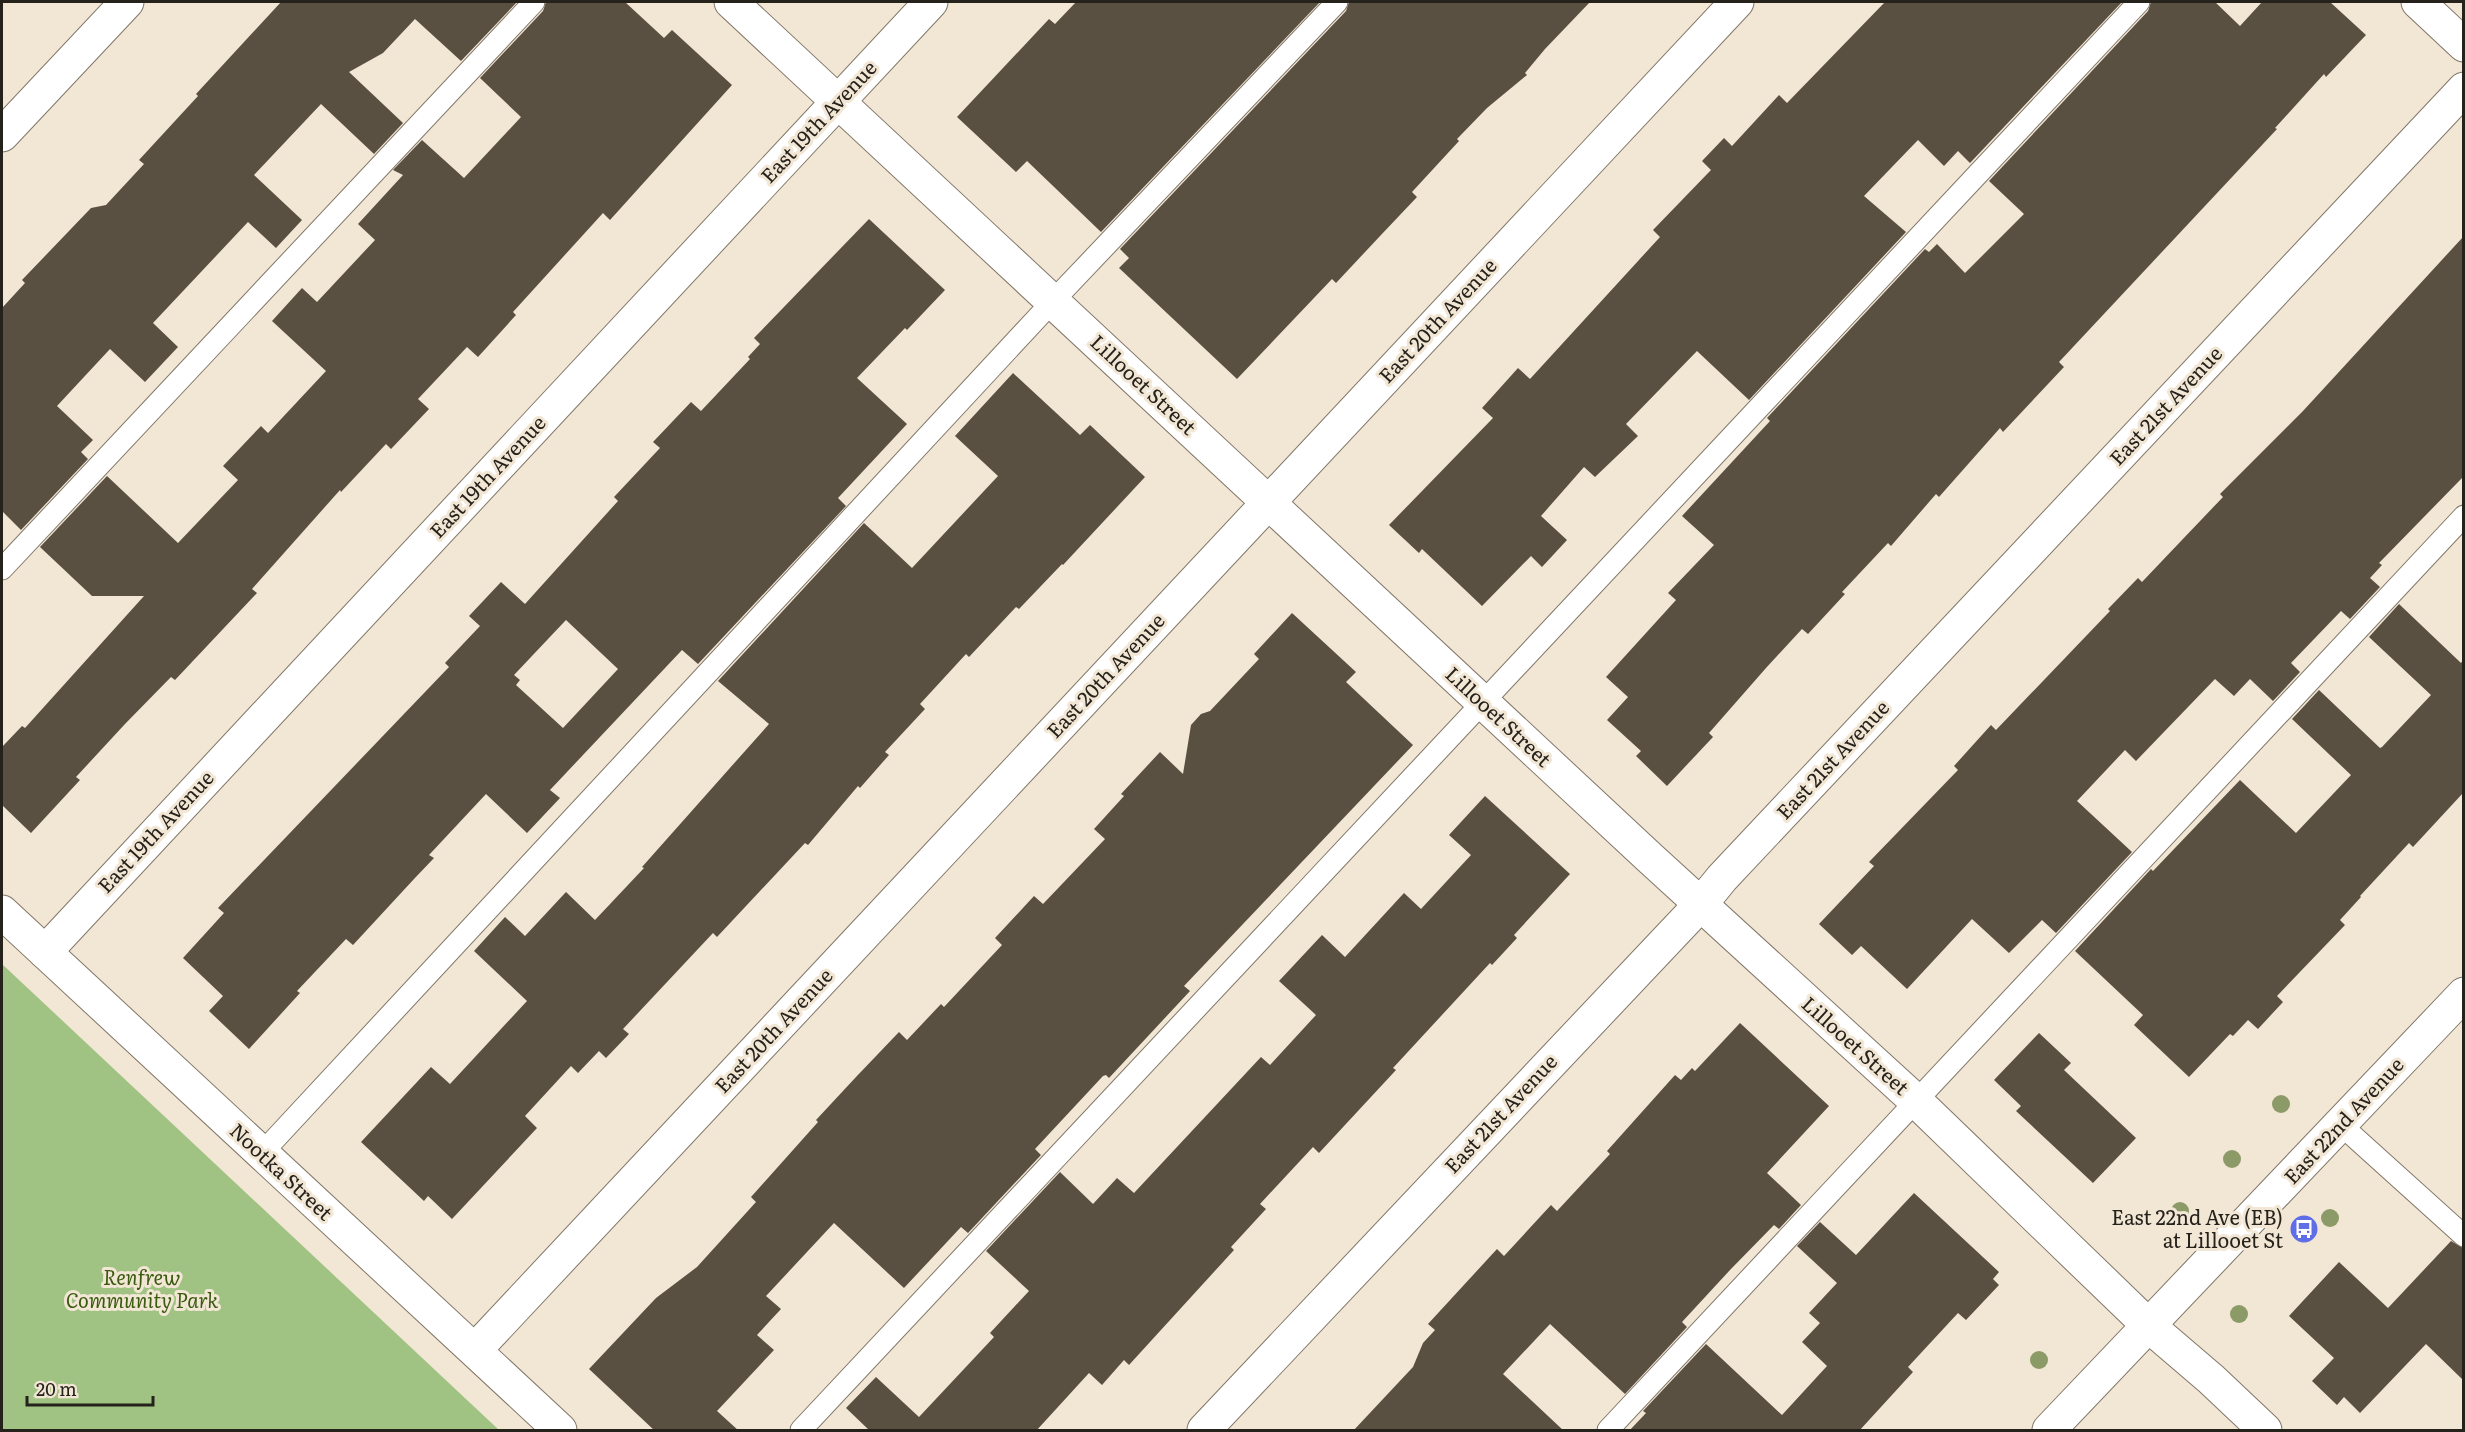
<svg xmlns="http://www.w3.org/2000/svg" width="2465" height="1432" font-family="Literata,serif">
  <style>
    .green { fill: #a0c283 }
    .building { fill: #5a5042; fill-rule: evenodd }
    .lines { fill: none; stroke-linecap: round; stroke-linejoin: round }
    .service-casing { stroke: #817768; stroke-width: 23 }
    .minor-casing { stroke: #817768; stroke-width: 35 }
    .tertiary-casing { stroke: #817768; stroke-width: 35 }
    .service { stroke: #fff; stroke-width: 21 }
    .minor { stroke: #fff; stroke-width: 33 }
    .tertiary { stroke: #fff; stroke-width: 33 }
    .tree { fill: #8c9a68 }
    .labels { text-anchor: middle; stroke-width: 6; stroke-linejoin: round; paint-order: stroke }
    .street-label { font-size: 20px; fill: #25211b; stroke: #f2e6d5 }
    .poi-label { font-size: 20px; fill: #25211b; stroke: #f2e6d5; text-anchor: end }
    .park-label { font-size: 20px; font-style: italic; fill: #395b0f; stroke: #f2e6d5 }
  </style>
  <rect width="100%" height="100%" fill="#f2e6d5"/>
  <polygon class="green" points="2,964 499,1430 2,1430"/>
  <g class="building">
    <polygon points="281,2 517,2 461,61 415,19 383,53 349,72 403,123 374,154 321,104 254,175 302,220 276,248 248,222 153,323 178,347 145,382 110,349 57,406 93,440 81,452 88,459 21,530 2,511 2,308 25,283 22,280 91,208 106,205 144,164 139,160 198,96 196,94"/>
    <polygon points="546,2 625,2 664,38 672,30 732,85 610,220 603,213 513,312 516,315 478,357 467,347 418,399 429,409 391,449 386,444 341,492 340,490 252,589 257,593 175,680 171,677 125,724 76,777 80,780 31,833 2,805 2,747 22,726 25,728 144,596 92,596 40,547 107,476 178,543 238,480 223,466 261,426 268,433 326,371 272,321 302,288 317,302 375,240 358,224 403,175 393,170 422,140 464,178 521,117 480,78 543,11"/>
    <polygon points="1076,2 1320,2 1101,232 1027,161 1016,172 957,117 1049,19 1055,24"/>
    <polygon points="1349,2 1590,2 1545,49 1525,73 1527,75 1487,108 1457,139 1459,141 1412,192 1417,197 1381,235 1336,283 1332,279 1237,379 1119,268 1129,258 1120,249 1346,11"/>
    <polygon points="1885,2 2122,2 1970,163 1958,151 1944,166 1918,140 1864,196 1906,232 1749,400 1697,351 1626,424 1638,436 1595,477 1584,467 1541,516 1567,540 1542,567 1531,556 1482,606 1422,549 1419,553 1389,525 1493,418 1482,408 1518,368 1530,379 1660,237 1653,230 1711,170 1702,161 1724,138 1732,146 1779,95 1787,103"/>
    <polygon points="2151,2 2215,2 2240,26 2262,2 2330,2 2366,35 2326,77 2324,74 2275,128 2277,129 2059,362 2064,367 2003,432 2000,428 1939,497 1936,494 1891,546 1888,543 1842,592 1845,594 1808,634 1802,629 1766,668 1709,733 1713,737 1667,786 1636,756 1641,751 1607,720 1628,697 1606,677 1676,600 1668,593 1714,545 1682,516 1770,421 1767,418 1925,249 1929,252 1937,244 1965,273 2024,214 1989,181 2148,11"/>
    <path d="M869 219 945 290 907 330 905 328 857 378 907 424 838 498 846 506 698 664 682 650 550 790 560 798 527 833 486 794 429 855 434 858 414 879 353 945 346 939 297 991 300 993 249 1049 209 1011 223 996 183 958 224 913 218 908 449 667 445 663 480 626 469 616 501 582 525 604 618 501 614 497 660 448 653 442 691 402 701 411 750 359 748 357 760 344 754 338ZM566 620 618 669 563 728 516 685 520 680 514 675Z"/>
    <polygon points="2463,237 2463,477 2379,563 2382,565 2370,578 2380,587 2350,619 2341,611 2291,663 2300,672 2273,701 2250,679 2234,696 2215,679 2136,761 2125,750 2077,801 2132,852 2056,933 2042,920 2009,953 1972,919 1907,989 1861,946 1852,955 1819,924 1874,866 1869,862 1958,770 1954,766 1991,725 1996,730 2110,611 2108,609 2138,578 2142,582 2181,541 2223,497 2220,494 2303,411"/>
    <polygon points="1013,373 1080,435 1090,425 1145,477 1063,565 1062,564 1019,609 1016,607 969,657 966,654 920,704 925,709 885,752 889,755 860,788 858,786 808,845 805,843 717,937 713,933 623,1029 629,1034 606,1058 599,1051 578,1073 571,1066 525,1116 537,1128 452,1219 428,1196 424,1201 361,1142 431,1067 450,1084 527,1001 474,951 505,917 525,936 566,892 595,920 644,868 642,867 769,724 718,681 864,523 912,568 998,476 955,436"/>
    <polygon points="2399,604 2461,663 2463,660 2463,793 2413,847 2409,843 2360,896 2361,897 2340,920 2345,925 2277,996 2283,1002 2258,1029 2248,1020 2233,1036 2230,1034 2189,1077 2134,1025 2143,1015 2075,951 2151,869 2153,871 2240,780 2296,833 2351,775 2292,719 2319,690 2380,748 2382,747 2431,695 2369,637"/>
    <polygon points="1292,613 1356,672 1346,682 1413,745 1184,986 1190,991 1109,1078 1106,1075 1103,1076 1035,1149 1041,1155 968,1233 961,1227 904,1288 834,1223 766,1296 781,1309 757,1335 774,1350 717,1411 739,1431 655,1431 589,1369 656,1298 697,1267 756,1202 751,1197 818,1122 816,1120 856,1077 899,1032 907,1040 941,1004 944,1007 1002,945 995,938 1034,896 1043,904 1105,839 1094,829 1124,796 1121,794 1160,752 1183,774 1191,725 1201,714 1210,711 1259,659 1254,654"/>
    <polygon points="1485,796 1570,874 1514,935 1517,938 1492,965 1490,963 1393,1068 1396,1070 1319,1153 1313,1147 1260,1204 1266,1209 1231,1247 1234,1250 1129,1365 1124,1360 1102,1385 1089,1373 1036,1431 870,1431 846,1408 876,1377 919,1417 994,1337 990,1333 1029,1291 986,1251 1060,1172 1093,1204 1117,1178 1134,1193 1261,1057 1270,1065 1316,1015 1279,981 1322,935 1345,957 1404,893 1421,909 1471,855 1449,835"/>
    <polygon points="1740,1023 1829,1106 1767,1173 1801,1205 1779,1229 1774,1225 1730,1270 1682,1322 1687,1327 1625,1394 1550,1324 1503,1374 1564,1431 1353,1431 1413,1367 1423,1343 1435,1330 1428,1324 1497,1249 1504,1256 1551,1205 1557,1211 1610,1154 1607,1151 1675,1075 1681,1080 1692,1068 1695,1071"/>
    <polygon points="2039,1033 2071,1063 2064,1070 2136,1138 2093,1183 2016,1111 2021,1106 1994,1080"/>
    <polygon points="1914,1193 1999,1272 1993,1279 1999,1285 1966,1320 1958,1313 1908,1367 1913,1372 1859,1431 1629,1431 1646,1413 1643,1411 1706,1344 1782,1415 1827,1366 1802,1342 1820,1323 1809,1313 1837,1283 1797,1246 1820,1222 1856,1255"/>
    <polygon points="2451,1241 2463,1248 2463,1380 2426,1344 2360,1413 2344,1397 2337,1405 2312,1381 2334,1358 2289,1316 2339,1262 2388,1308"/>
  </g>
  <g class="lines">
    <g class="service-casing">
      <g id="service">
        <polyline points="2,569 534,2"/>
        <polyline points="2341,1125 2464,1236"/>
        <polyline points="261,1154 1053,301 1337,2"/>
        <polyline points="801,1430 2139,2"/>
        <polyline points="1608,1430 2464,516"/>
      </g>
    </g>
    <g class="minor-casing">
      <g id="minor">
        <polyline points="731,2 1650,858 1916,1101 2149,1326 2211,1379 2265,1430"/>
        <polyline points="2418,2 2464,45"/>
        <polyline points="2,135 127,2"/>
        <polyline points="2,912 560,1430"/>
        <polyline points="45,952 931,2"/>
        <polyline points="475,1350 1737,2"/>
        <polyline points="1204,1430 1700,905 1722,878 2464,89"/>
      </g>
    </g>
    <g class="tertiary-casing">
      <polyline id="tertiary" points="2049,1430 2464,994"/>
    </g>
    <use href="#service" class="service"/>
    <use href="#minor" class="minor"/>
    <use href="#tertiary" class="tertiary"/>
  </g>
  <g class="tree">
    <circle cx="2281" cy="1104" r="9"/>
    <circle cx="2232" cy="1159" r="9"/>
    <circle cx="2180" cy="1211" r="9"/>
    <circle cx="2330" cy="1218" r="9"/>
    <circle cx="2239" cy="1314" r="9"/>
    <circle cx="2039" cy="1360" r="9"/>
  </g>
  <defs>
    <g id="bus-disc" transform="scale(1.5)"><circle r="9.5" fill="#5f6ee6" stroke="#f2e6d5"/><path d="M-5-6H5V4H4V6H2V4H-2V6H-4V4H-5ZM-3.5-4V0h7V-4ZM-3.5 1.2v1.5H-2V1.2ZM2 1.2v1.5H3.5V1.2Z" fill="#fff"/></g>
  </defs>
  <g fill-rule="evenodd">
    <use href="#bus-disc" x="2304" y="1229"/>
  </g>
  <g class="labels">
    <g class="street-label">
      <text transform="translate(819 122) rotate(-47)" y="7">East 19th Avenue</text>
      <text transform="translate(1438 321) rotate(-47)" y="7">East 20th Avenue</text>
      <text transform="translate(1143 385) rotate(43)" y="7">Lillooet Street</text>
      <text transform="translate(2166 406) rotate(-47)" y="7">East 21st Avenue</text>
      <text transform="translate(488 477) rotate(-47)" y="7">East 19th Avenue</text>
      <text transform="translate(1106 676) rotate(-47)" y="7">East 20th Avenue</text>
      <text transform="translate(1498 717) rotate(43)" y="7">Lillooet Street</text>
      <text transform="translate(1833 760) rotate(-47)" y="7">East 21st Avenue</text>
      <text transform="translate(156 832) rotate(-47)" y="7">East 19th Avenue</text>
      <text transform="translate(774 1031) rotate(-47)" y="7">East 20th Avenue</text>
      <text transform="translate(1855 1046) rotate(42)" y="7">Lillooet Street</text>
      <text transform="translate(1501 1114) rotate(-47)" y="7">East 21st Avenue</text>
      <text transform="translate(2344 1121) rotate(-47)" y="7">East 22nd Avenue</text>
      <text transform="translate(281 1172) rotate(43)" y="7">Nootka Street</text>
    </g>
    <g class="poi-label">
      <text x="2283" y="1225">East 22nd Ave (EB)<tspan x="2283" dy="23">at Lillooet St</tspan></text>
    </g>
    <g class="park-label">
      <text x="142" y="1285">Renfrew<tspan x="142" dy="23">Community Park</tspan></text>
    </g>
  </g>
  <rect width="2465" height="1432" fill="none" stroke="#25211b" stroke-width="6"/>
  <path d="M27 1396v9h126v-9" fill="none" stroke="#25211b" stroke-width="3"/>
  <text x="36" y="1396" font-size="18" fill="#25211b" stroke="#f2e6d5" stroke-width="4.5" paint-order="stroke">20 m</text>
</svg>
